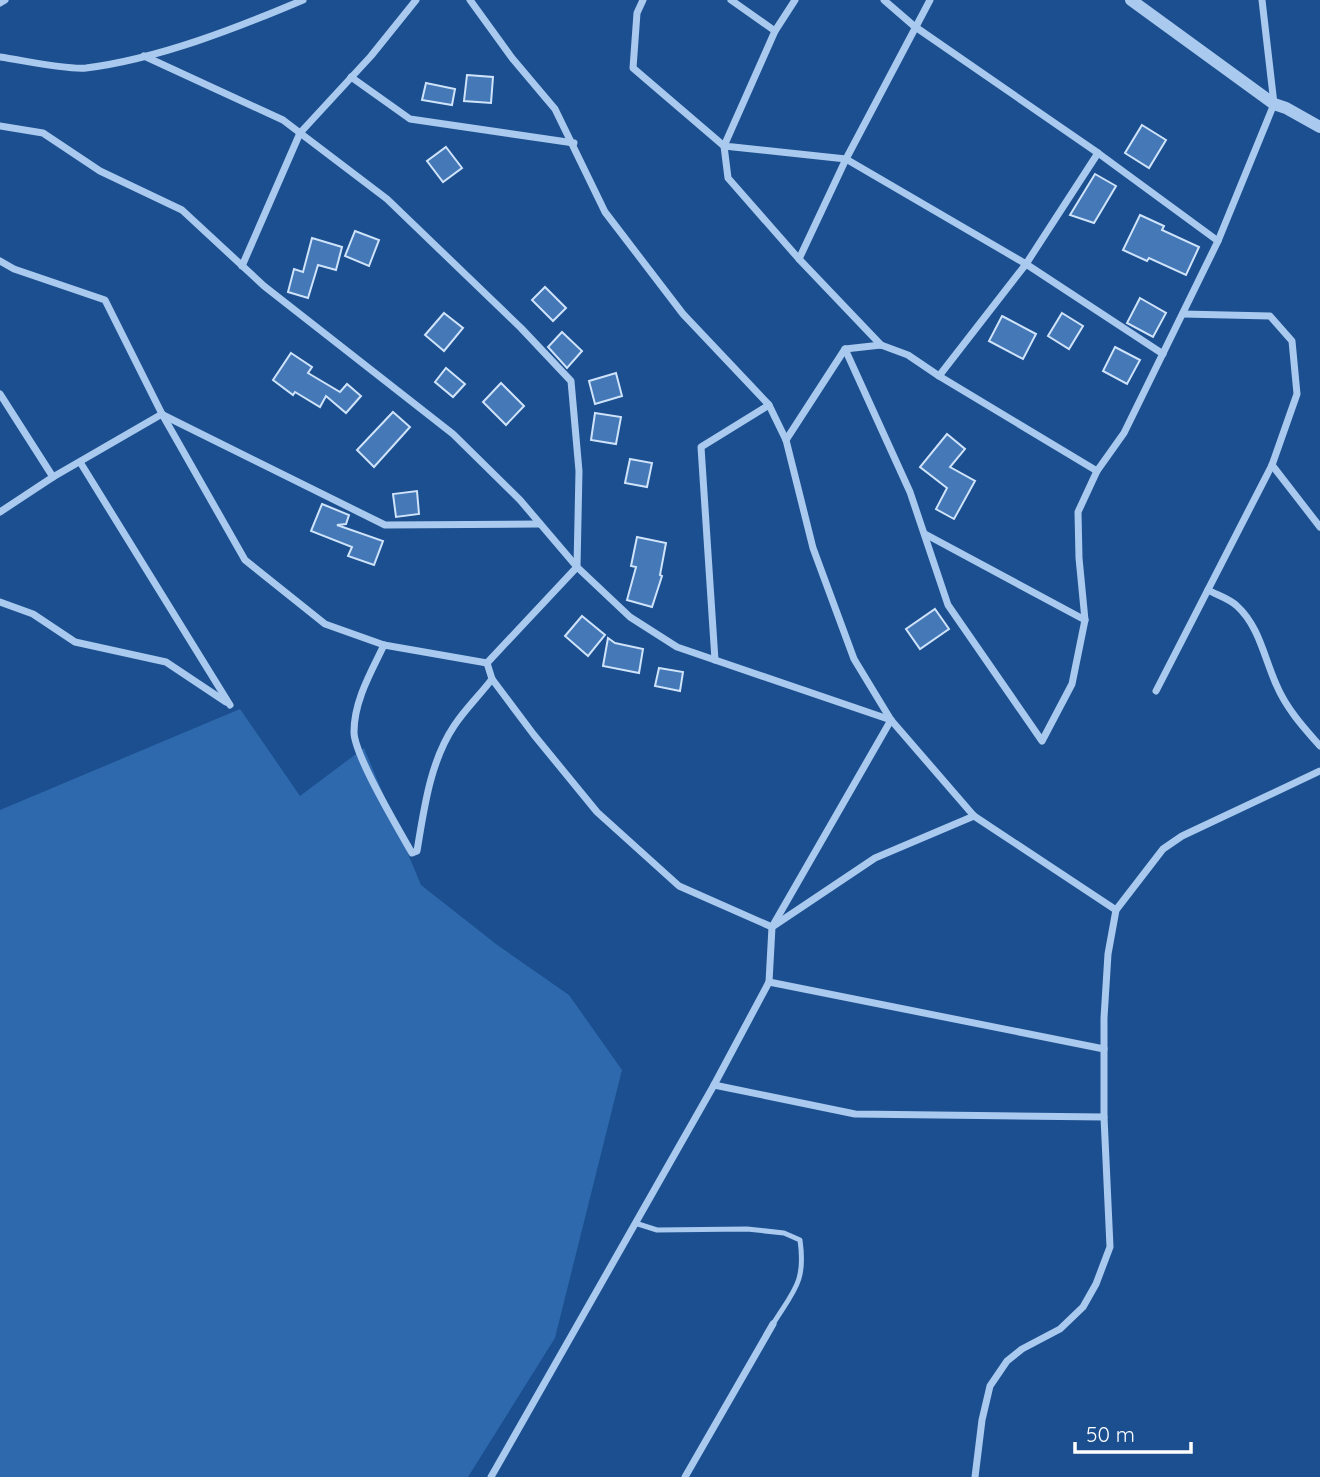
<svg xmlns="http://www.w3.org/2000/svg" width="1320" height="1477" font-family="Quicksand,sans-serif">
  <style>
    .green { fill: #2e69ad }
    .building { fill: #4478b7; stroke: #cfe3fa; stroke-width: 2 }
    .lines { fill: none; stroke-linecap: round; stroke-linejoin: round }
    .service { stroke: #a9c9ee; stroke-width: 5 }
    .minor { stroke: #a9c9ee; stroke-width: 7 }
    .tertiary { stroke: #a9c9ee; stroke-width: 12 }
  </style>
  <rect width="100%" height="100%" fill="#1b4f8f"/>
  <polygon class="green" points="240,709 300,796 364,748 421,885 496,944 569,995 622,1070 555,1338 468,1477 0,1477 0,810"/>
  <g class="building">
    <polygon points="467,75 493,77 491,103 464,101"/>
    <polygon points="426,83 455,89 452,105 422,100"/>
    <polygon points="1142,125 1166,140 1149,168 1125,153"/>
    <polygon points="446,147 462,168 443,182 427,161"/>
    <polygon points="1095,174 1116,186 1094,223 1070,215"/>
    <polygon points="1140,215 1164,226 1162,230 1199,247 1186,275 1149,258 1147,261 1123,250"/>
    <polygon points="355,231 379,240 369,266 345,256"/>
    <polygon points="312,238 342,247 336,270 318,265 308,298 288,292 294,269 303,272"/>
    <polygon points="545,287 566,308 553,321 532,300"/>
    <polygon points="1140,298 1166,313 1153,337 1127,323"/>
    <polygon points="444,313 463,328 444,351 425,335"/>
    <polygon points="1062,313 1083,326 1069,349 1048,336"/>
    <polygon points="1002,316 1036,334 1023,359 989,341"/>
    <polygon points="562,332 582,351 567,368 548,347"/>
    <polygon points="1115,347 1140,360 1127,384 1103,371"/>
    <polygon points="291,353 312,367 308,373 340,392 347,384 361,396 346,413 326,396 320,407 295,392 293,395 273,380"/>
    <polygon points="446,368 465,384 453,397 435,382"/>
    <polygon points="616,373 622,396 595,404 589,381"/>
    <polygon points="501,383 524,406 506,425 483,402"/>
    <polygon points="393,412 410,427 374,467 357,450"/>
    <polygon points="595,413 621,417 616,444 591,440"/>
    <polygon points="947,434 965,449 950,467 975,481 954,519 936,509 947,488 920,467"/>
    <polygon points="630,459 652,463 647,487 625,483"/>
    <polygon points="417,491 419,514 396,517 393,494"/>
    <polygon points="322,504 349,515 346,524 337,525 383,541 374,565 348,556 352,547 311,531"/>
    <polygon points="637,537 666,543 660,575 662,576 652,607 627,600 636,567 631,566"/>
    <polygon points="935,609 949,629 920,649 906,629"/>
    <polygon points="582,616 605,635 588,656 565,636"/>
    <polygon points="608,638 615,643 643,649 639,673 603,666"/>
    <polygon points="659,668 683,672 680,691 655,686"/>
  </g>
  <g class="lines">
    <path class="service" d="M635 1223 657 1230 747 1229 784 1233 800 1240C806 1282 794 1290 773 1324"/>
    <g class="minor">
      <polyline points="470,0 512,58 555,109 605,212 683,314 769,405 786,440 813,548 854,659 891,720 974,816 1116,910"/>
      <polyline points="643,0 637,13 633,68 724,146 728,178 799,259 881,345"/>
      <polyline points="731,0 775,31"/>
      <polyline points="795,0 775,31 724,146 846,159 1026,264 1098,153"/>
      <polyline points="884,0 914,26 1098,153 1218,241"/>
      <polyline points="0,3 5,0"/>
      <polyline points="144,56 283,120 387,199 521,328 571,381 579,471 577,567 487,663"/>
      <path d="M0 57C22 60 66 70 86 68 158 59 237 28 303 0"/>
      <polyline points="351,77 410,119 574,143"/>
      <polyline points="0,126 43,133 100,171 182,210 264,286 453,434 520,500 577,567 630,617 677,647 891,720"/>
      <polyline points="799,259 846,159 930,0"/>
      <polyline points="0,261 14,269 105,300 162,414 245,560 325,624 384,645 487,663"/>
      <polyline points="242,266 300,133 371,56 416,0"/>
      <polyline points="845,349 910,492 948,605 1042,741 1072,684 1085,620 1079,558 1078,512 1097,471 1124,433 1218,241 1274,104 1262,0"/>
      <polyline points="939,376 1026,264 1163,354"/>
      <polyline points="0,394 53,477"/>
      <polyline points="163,415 385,525 540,524"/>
      <polyline points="786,440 845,349 881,345 908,355 939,376 1097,471"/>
      <polyline points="80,462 230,705"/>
      <polyline points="1272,465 1320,527"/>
      <polyline points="0,512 53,477 162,414"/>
      <polyline points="925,534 1085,620"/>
      <path d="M1208 590C1217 595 1230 599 1237 606 1259 626 1264 657 1276 684 1286 708 1303 727 1320 746"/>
      <polyline points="0,602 33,614 75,642 166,662 226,702"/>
      <path d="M384 645C371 672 354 701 354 732 354 755 399 830 412 853L417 851C424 809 430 762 454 726 465 709 480 695 492 679"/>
      <polyline points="715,660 701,447 769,405"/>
      <polyline points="487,663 492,679 534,735 597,812 679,886 772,927 891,720"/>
      <polyline points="1156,691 1272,465 1297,394 1292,341 1270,316 1183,314"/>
      <polyline points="769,982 1104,1049"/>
      <polyline points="714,1085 855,1114 1104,1117"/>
      <polyline points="491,1477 714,1085 769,982 772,927 875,858 974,816"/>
      <polyline points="685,1477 773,1324"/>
      <polyline points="975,1477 982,1420 990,1386 1007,1361 1022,1349 1060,1329 1083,1307 1096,1284 1110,1247 1104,1117 1104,1018 1108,954 1116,910 1163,849 1182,836 1320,771"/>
    </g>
    <polyline class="tertiary" points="1131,0 1274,104 1286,108 1320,127"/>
  </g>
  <path d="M1075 1442v10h116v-10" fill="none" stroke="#ffffff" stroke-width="3.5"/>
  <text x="1086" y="1442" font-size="21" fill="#ffffff" stroke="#1b4f8f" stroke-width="5" paint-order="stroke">50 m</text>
</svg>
